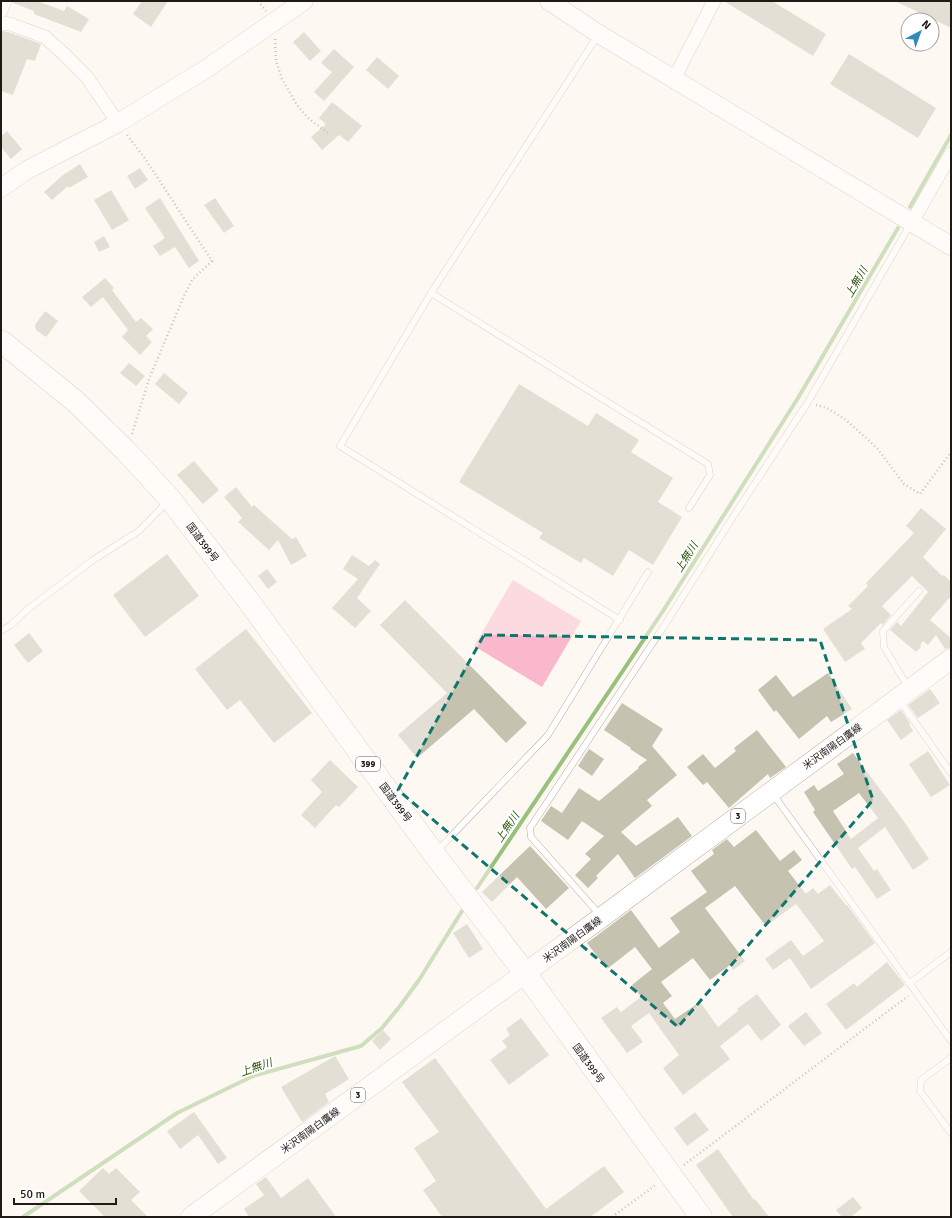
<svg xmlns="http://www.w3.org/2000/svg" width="952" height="1218" font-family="Signika,'Noto Sans JP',sans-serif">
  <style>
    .green { fill: #f9b8cb }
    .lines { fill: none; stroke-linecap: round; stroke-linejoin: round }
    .stream { stroke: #98c17d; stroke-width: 4 }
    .building { fill: #c5c2b0; fill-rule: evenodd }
    .lane-casing { stroke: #b9ab9e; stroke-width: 7 }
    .street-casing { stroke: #b9ab9e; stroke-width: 14 }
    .secondary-casing { stroke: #b9ab9e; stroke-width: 19 }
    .primary-casing { stroke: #b9ab9e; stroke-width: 21 }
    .highway-casing { stroke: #b9ab9e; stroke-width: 23 }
    .path { stroke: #8a847f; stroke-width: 2.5; stroke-dasharray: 1 3; stroke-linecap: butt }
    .lane { stroke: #fff; stroke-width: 6 }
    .street { stroke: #fff; stroke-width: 13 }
    .secondary { stroke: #fff; stroke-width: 18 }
    .primary { stroke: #fff; stroke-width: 20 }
    .highway { stroke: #fff; stroke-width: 22 }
    .marked { fill: none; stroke: #0f766e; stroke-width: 3; stroke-dasharray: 8 5; stroke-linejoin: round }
    .labels { text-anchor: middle; stroke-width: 4; stroke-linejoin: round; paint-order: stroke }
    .shield { fill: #fff; stroke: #625f5b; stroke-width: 1 }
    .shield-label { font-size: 9px; font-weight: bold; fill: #1f1a15 }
    .street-label { font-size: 10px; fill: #1f1a15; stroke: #fff }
    .water-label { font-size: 11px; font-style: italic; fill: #31560f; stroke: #fff }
  </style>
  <rect width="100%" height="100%" fill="#fef8f3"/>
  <polygon class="green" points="513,580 581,621 542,687 474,646"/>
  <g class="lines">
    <g class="stream">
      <polyline points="910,207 951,135"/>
      <polyline points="477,888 663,611 798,398 898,228"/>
      <polyline points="23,1217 177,1113 253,1076 361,1046 382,1028 400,1006 419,980 462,911"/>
    </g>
  </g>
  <g class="building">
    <polygon points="13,1 37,1 64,11 67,6 89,19 81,32 34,14 34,11 13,3"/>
    <polygon points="142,1 168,1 151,27 133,14"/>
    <polygon points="724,1 772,1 826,34 813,56"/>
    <polygon points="895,1 951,1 951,28"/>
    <polygon points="2,31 8,32 41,44 35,61 27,59 13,95 1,91 1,35"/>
    <polygon points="304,32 321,51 310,61 293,42"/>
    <polygon points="334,49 354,67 324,101 314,92 332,72 321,63"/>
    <polygon points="849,54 936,108 918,138 830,84"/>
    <polygon points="377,57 399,76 388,89 366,70"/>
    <polygon points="332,102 362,126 348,142 339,135 322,150 311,137 326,124 319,118"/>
    <polygon points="7,131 22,149 11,159 1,147 1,136"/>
    <polygon points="80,164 88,177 69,188 68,186 52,200 44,192 63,175"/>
    <polygon points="140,168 148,180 135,189 127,176"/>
    <polygon points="111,190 129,220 112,230 94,200"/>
    <polygon points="160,198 199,261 189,268 175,247 160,256 153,246 165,238 145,208"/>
    <polygon points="215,198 234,226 224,233 204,205"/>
    <polygon points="104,236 110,247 99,252 94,242"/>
    <polygon points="105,278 114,288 112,290 136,322 141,318 153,329 146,336 152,342 140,355 122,337 128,330 103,297 91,307 82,297"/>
    <polygon points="45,311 58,321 46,337 36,330 35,325"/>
    <polygon points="129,363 145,376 136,386 120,373"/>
    <polygon points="164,373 188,393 179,404 155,384"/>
    <polygon points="519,384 588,426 596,413 639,440 631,452 673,478 658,502 682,517 653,565 629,550 613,576 584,558 581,563 539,538 543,533 459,482"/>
    <polygon points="194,461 219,490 203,504 177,475"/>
    <polygon points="236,487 252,507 254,505 292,539 296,537 307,556 291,565 278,540 269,550 238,522 242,518 224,497"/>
    <polygon points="921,508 946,529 923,557 942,576 944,575 951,582 951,596 930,620 951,638 951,648 945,649 936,635 928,645 923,641 920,645 921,647 916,652 890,630 897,622 901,626 928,592 912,576 882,606 891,615 883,625 881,623 861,643 865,649 845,662 823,629 852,609 848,606 868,586 866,583 914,533 906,526"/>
    <polygon points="167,554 199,596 145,637 113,595"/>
    <polygon points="352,555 369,566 375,560 380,564 357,598 371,611 355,628 332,608 358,579 343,569"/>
    <polygon points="267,569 277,582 268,589 258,576"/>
    <polygon points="405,600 527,723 506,743 474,709 417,758 398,735 447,693 380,625"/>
    <polygon points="246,629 312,713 274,743 240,700 227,710 195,669"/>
    <polygon points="29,633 43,651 28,663 14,645"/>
    <polygon points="828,673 852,709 831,722 827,716 799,739 776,710 774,712 758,690 776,675 793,697"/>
    <polygon points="930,689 940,703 918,718 908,705"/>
    <polygon points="622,703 663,729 652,746 677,775 647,800 652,806 621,832 636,846 678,817 692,836 635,878 618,854 596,876 598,878 588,888 575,875 591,859 585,854 604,836 582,821 568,840 541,821 551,806 562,813 579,788 599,801 639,768 638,767 647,760 630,749 631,748 604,730"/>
    <polygon points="901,710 910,723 909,724 913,731 901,740 887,720"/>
    <polygon points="757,730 786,767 770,778 768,774 729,808 707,782 703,785 687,767 703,754 715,768 736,751 734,748"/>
    <polygon points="589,749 604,759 592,776 578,766"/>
    <polygon points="928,751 950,785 931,797 909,764"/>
    <path d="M853 753 903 820 929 859 913 870 885 827 858 848 874 871 877 869 891 890 877 899 855 867 852 869 813 812 815 810 804 792 814 785 818 791 844 774 837 764ZM859 793 878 818 851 839 833 811Z"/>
    <polygon points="330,760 358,787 339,807 336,805 315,828 301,815 322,792 311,780"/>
    <polygon points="756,830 780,861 794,850 802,860 788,871 806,894 813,888 818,894 830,885 846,905 847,905 875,943 811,989 790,958 773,970 765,959 791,940 803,956 824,941 796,904 766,926 735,886 705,908 745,961 733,970 730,965 710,980 693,958 661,982 672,996 663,1003 675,1019 700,1002 718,1027 738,1011 737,1009 757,994 781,1025 761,1041 748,1024 720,1046 730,1059 683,1095 663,1068 679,1055 649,1013 631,1026 643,1042 627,1053 601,1018 617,1007 621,1012 641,997 632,985 652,969 635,947 607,969 587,943 631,910 659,948 680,932 670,918 707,892 691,871 714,854 712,850 727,839 734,847"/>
    <polygon points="530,846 569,888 546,909 517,877 492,902 482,892"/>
    <polygon points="467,924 483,949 469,958 453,933"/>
    <polygon points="887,962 905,985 846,1030 826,1004 854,983 857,987"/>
    <polygon points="806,1012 822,1033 804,1046 788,1026"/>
    <polygon points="521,1018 549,1055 509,1085 490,1060 507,1047 502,1041 510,1035 506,1029"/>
    <polygon points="383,1030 391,1039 380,1050 372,1041"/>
    <polygon points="335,1056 349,1079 325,1094 329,1102 302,1122 281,1087"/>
    <polygon points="435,1058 546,1209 604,1166 624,1192 590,1217 442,1217 423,1190 436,1181 414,1148 439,1132 402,1082"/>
    <polygon points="194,1112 227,1158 218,1164 198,1135 180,1149 167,1131"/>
    <polygon points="695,1112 709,1130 687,1146 674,1128"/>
    <polygon points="718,1149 754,1200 755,1199 769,1217 733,1217 696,1165"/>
    <polygon points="103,1168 109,1174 116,1168 140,1192 131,1200 148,1217 105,1217 79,1191"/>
    <polygon points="266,1177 281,1198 308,1178 336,1217 249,1217 244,1209 264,1195 256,1184"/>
    <polygon points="853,1197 862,1208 851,1217 842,1217 836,1210"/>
  </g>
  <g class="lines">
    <g class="lane-casing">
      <g id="lane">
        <polyline points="598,35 431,293 340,446 620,620"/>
        <polyline points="431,293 708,464 710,475 689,508"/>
        <polyline points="1,631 11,625 28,609 93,560 139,531 168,501"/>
        <polyline points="908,687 884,647 883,631 919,591"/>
        <polyline points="900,701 951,773"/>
        <polyline points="773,794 951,1041"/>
        <polyline points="437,851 548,735 648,572"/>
        <polyline points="600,915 531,837 530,828 666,623 733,517 808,402 911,223"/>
        <polyline points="910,983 951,952"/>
        <polyline points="951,1058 921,1080 920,1091 951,1133"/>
      </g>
    </g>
    <g class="street-casing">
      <g id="street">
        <polyline points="1,11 5,1"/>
        <polyline points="1,23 10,24 45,37 65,55 87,77 118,123"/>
        <polyline points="674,79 714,1"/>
        <polyline points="912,222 951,154"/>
      </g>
    </g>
    <g class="secondary-casing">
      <g id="secondary">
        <polyline points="549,1 599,34 951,246"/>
        <polyline points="1,188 27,170 118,123 206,69 304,1"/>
      </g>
    </g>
    <g class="primary-casing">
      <polyline id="primary" points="191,1217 602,917 951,659"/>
    </g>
    <g class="highway-casing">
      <polyline id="highway" points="1,341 75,401 126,451 170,499 247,599 434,854 525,973 701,1217"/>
    </g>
    <g class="path">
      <polyline points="258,1 266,11"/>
      <polyline points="275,39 276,61 282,79 297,105 309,119 328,133"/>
      <polyline points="127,135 144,157 212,261 192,280 184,296 149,379 132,434"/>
      <polyline points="816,405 827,408 846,420 877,448 904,484 920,494 951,452"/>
      <polyline points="684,1165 908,996"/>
      <polyline points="612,1217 657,1184"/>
    </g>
    <use href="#lane" class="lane"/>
    <use href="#street" class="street"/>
    <use href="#secondary" class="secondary"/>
    <use href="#primary" class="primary"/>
    <use href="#highway" class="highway"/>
  </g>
  <path d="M0 0H952V1218H0ZM484 635 820 640 873 800 678 1027 398 790Z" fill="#fef8f3" fill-opacity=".55" fill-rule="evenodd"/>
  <path class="marked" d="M484 635 820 640 873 800 678 1027 398 790Z"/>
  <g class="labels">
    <g class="shield">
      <rect x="356" y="757" width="24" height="14" rx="3"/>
      <rect x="731" y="809" width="14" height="14" rx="3"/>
      <rect x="351" y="1088" width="14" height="14" rx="3"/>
    </g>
    <g class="shield-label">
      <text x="368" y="767">399</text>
      <text x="738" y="819">3</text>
      <text x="358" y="1098">3</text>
    </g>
    <g class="street-label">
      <text transform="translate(203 542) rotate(53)" y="4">国道399号</text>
      <text transform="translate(832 746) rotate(-36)" y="4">米沢南陽白鷹線</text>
      <text transform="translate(396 802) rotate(53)" y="4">国道399号</text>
      <text transform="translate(572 939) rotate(-36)" y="4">米沢南陽白鷹線</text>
      <text transform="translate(589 1063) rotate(54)" y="4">国道399号</text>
      <text transform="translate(310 1130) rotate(-36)" y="4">米沢南陽白鷹線</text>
    </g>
    <g class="water-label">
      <text transform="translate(856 282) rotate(-60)" y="4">上無川</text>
      <text transform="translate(686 557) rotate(-58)" y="4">上無川</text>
      <text transform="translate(507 827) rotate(-56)" y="4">上無川</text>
      <text transform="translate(256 1067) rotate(-19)" y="4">上無川</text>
    </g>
  </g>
  <rect width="952" height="1218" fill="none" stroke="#1f1a15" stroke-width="4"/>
  <g transform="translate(920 32) rotate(41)"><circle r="19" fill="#ffffff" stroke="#a5a3a1"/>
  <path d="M0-3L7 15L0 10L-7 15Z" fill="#2e8ab7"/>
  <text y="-6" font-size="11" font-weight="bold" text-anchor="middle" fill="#1f1a15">N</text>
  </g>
  <path d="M14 1198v6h102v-6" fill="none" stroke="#1f1a15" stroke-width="2"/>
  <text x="20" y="1198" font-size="12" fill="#1f1a15" stroke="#ffffff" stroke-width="3" paint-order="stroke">50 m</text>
</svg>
